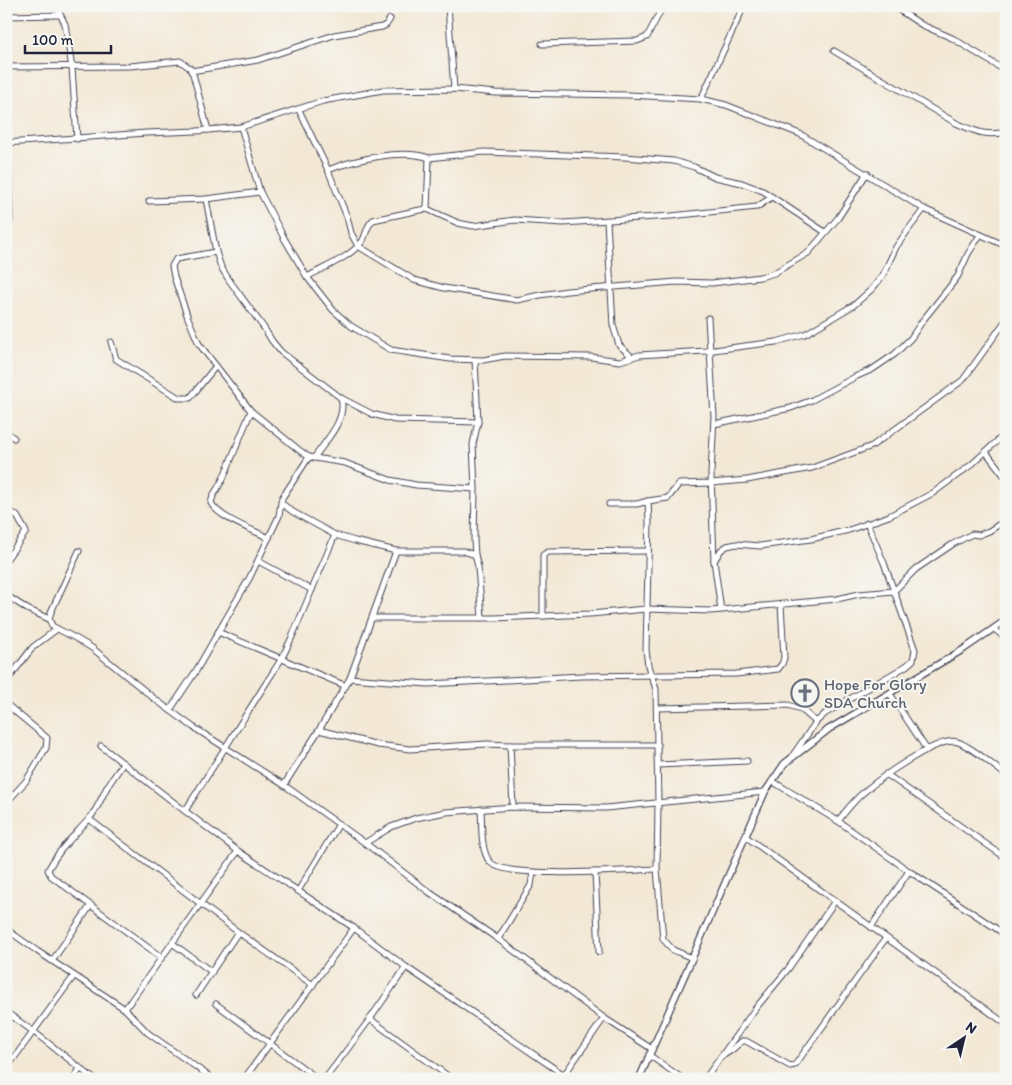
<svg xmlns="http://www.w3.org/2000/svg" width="1012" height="1085" font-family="Itim,sans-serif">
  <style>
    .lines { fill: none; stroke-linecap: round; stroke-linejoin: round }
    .minor-casing { stroke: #414052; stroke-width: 7 }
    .tertiary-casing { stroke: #414052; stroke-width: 8 }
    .minor { stroke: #fff; stroke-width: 5 }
    .tertiary { stroke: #fff; stroke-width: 5.5 }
    .labels { text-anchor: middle; stroke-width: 4; stroke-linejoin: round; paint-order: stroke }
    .worship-label { font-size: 16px; fill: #5b616d; stroke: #f6f6f2; text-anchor: start }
  </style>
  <rect width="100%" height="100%" fill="#f6f6f2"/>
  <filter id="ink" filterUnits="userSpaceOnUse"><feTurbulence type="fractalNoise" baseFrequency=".02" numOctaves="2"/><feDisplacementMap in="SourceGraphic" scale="10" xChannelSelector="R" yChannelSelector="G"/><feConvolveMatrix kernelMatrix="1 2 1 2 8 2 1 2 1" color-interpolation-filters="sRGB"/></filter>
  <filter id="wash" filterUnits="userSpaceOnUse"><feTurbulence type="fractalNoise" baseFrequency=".0096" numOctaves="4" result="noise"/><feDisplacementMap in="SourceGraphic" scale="20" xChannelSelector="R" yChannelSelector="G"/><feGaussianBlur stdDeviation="1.12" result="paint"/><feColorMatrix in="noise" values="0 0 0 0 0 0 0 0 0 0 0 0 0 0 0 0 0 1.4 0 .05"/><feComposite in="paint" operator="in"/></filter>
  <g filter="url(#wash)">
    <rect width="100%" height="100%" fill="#f3e8d5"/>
  </g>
  <g filter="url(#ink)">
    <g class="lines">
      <g class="minor-casing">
        <g id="minor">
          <polyline points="56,6 65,24 72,68 77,139"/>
          <polyline points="448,6 454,89"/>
          <polyline points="893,6 922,25 952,38 1006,71"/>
          <polyline points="6,16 59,15"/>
          <polyline points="542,44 637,41 647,37 663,6"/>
          <path d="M834 51 956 123C975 131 985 137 1006 132"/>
          <polyline points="6,67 130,66 180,61 190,68 193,74 208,130"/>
          <polyline points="191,71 258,60 334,35 382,27 386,25 390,19"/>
          <polyline points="701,99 744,6"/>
          <path d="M299 110 328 170C353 160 403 148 429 158"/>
          <polyline points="241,127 260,192 284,238 307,277 333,310 351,326 391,350 450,359 483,360 505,356 591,357 620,361 639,355 706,351 776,342 805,334 854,305 872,289 883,275 896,247 908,230 924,209"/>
          <polyline points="6,143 146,133 197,131 241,127 323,101 383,90 454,89 496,93 629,95 701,99 726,105 800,134 924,209 1006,246"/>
          <polyline points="328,170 347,217 351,233 358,246 414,280 444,288 517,300 540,295 567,291 676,282 712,283 760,277 774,273 808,253 838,218 867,173"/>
          <path d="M206 199 216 252 221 267 229 280 264 328 272 341 281 352 341 398C347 420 326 440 314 458"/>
          <polyline points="149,201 206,199 260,192"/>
          <polyline points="427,209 429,158 484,152 625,157 674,161 694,167 715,177 742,183 763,191 825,232"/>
          <polyline points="607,221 613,325 619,345 631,356"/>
          <polyline points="6,239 10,219 8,143"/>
          <polyline points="216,252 176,259 172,266 174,277 188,318 199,344 251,411 299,450 309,457 345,463 390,480 416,485 475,489"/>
          <path d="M307 277C323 268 353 256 363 240 367 233 366 226 373 220L420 210 427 209 458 223 473 226 515 220 563 223 671 216 757 207 772 197"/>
          <polyline points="708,318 714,417 711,474 714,561 721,610"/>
          <polyline points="111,342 116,359 179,398 190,398 216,366"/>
          <polyline points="341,398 372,414 395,420 478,422"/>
          <path d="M251 411 223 479 213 496 211 503C219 518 253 530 269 538"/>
          <polyline points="714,424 791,408 812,400 855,377 873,369 895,354 911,338 923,320 948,289 958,276 968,254 980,235"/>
          <polyline points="6,432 14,438"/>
          <polyline points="986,452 1006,478"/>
          <polyline points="309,457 282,498 281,503 293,512 335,535 355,541 396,551 463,551 475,555 478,567 482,618"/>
          <polyline points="648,501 668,498 679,484 711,483 747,480 812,468 872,446 963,380 1006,320"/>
          <polyline points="609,504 637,504 648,501 649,522 646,650 648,666 656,689 658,803 657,869 663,939 673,950 692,958"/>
          <polyline points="6,508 17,516 26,532 6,560"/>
          <polyline points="79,551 51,612 49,619 52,626 77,639 92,648 156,700 193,727 284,785 365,843 429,892 498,939 604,1018 652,1049"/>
          <polyline points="475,555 474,540 475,489 473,444 478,422 475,360"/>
          <polyline points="258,561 312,590"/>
          <polyline points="714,561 721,550 727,546 736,544 760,546 811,539 849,530 889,516 933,493 971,465 1006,433"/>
          <polyline points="6,595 27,609 49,619"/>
          <polyline points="543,616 543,555 548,552 648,551"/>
          <polyline points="373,618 495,618 590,614 646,609 711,611 837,599 859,594 894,591 916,569 953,544 972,534 979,535 989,531 1006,520"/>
          <polyline points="994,629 1006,638"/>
          <polyline points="218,632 346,686"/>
          <polyline points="350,678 428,684 581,676 736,674 778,669 782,664 784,658 781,604"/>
          <polyline points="6,682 33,647 57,629"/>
          <polyline points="890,694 927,750"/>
          <polyline points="6,704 47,738 46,748 26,781 6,803"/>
          <polyline points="657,708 788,705 801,709 816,722"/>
          <polyline points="170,710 196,671 250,577 279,516 281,503"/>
          <polyline points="319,730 378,745 410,749 487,744 510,745 513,807"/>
          <polyline points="510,745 658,745"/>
          <polyline points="101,746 185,811 282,658 292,637 335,535"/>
          <polyline points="793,755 816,722 826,713 906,666 913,660 915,650 884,563 867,523"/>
          <path d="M123 763C118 772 111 780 106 789 101 799 97 810 89 819 74 836 58 850 48 870L51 876 161 957"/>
          <polyline points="658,765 747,761"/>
          <polyline points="886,774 1006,858"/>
          <polyline points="772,781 838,821 909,871 1006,935"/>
          <polyline points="284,785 319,730 350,678 396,551"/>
          <path d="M481 809C482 822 480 851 490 862 506 880 629 870 657 869"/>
          <polyline points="89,819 238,932 313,985"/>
          <path d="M838 821C846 811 854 800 864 792 879 779 939 735 958 742 974 748 992 765 1006 775"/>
          <polyline points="745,836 1006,1024"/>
          <polyline points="365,843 391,827 416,818 446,812 513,807 606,808 765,792"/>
          <polyline points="238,851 354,928"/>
          <polyline points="595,872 599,952"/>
          <polyline points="298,891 339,824"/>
          <polyline points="871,927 909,871"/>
          <polyline points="6,929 37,951 125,1009 148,1033 213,1079"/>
          <polyline points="498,939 531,885 533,872"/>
          <polyline points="172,943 212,972"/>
          <polyline points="52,961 91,905"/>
          <polyline points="196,995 238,932"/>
          <polyline points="216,1004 318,1079"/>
          <polyline points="125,1009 238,851 185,811"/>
          <polyline points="6,1012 34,1032 94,1079"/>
          <polyline points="649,1055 683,1079"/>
          <polyline points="724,1055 733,1049 742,1041 746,1041 790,1066 795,1065 886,938"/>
          <polyline points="6,1069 74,976"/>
          <polyline points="73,1079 80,1069"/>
          <polyline points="244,1079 354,928 406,967"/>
          <polyline points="325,1079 370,1019"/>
          <polyline points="452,1079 370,1019 406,967 564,1075"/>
          <polyline points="569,1079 564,1075 604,1018"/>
          <polyline points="705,1079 755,1009 788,969 835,901"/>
        </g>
      </g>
      <g class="tertiary-casing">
        <polyline id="tertiary" points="639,1079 765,792 784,764 829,729 964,649 1006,620"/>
      </g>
      <use href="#minor" class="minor"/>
      <use href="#tertiary" class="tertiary"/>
    </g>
  </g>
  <defs>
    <g id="church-ring" transform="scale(1.4375)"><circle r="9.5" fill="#f6f6f2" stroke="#6b7280" stroke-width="1.5"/><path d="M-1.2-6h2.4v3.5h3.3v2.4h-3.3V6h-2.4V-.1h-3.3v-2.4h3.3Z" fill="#6b7280"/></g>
  </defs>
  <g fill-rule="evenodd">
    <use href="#church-ring" x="805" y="693"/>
  </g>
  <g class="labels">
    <g class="worship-label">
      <text x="824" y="690">Hope For Glory<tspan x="824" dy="18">SDA Church</tspan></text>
    </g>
  </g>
  <rect width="1012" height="1085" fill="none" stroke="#f6f6f2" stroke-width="25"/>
  <g transform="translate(964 1038) rotate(35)" stroke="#f6f6f2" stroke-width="4" paint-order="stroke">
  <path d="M0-4L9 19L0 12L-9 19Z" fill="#22223b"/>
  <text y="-8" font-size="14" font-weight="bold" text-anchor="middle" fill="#22223b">N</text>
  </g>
  <path d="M25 45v8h86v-8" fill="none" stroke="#22223b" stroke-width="2.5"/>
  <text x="32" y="45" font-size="15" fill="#22223b" stroke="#f6f6f2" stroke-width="4" paint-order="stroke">100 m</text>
</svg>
